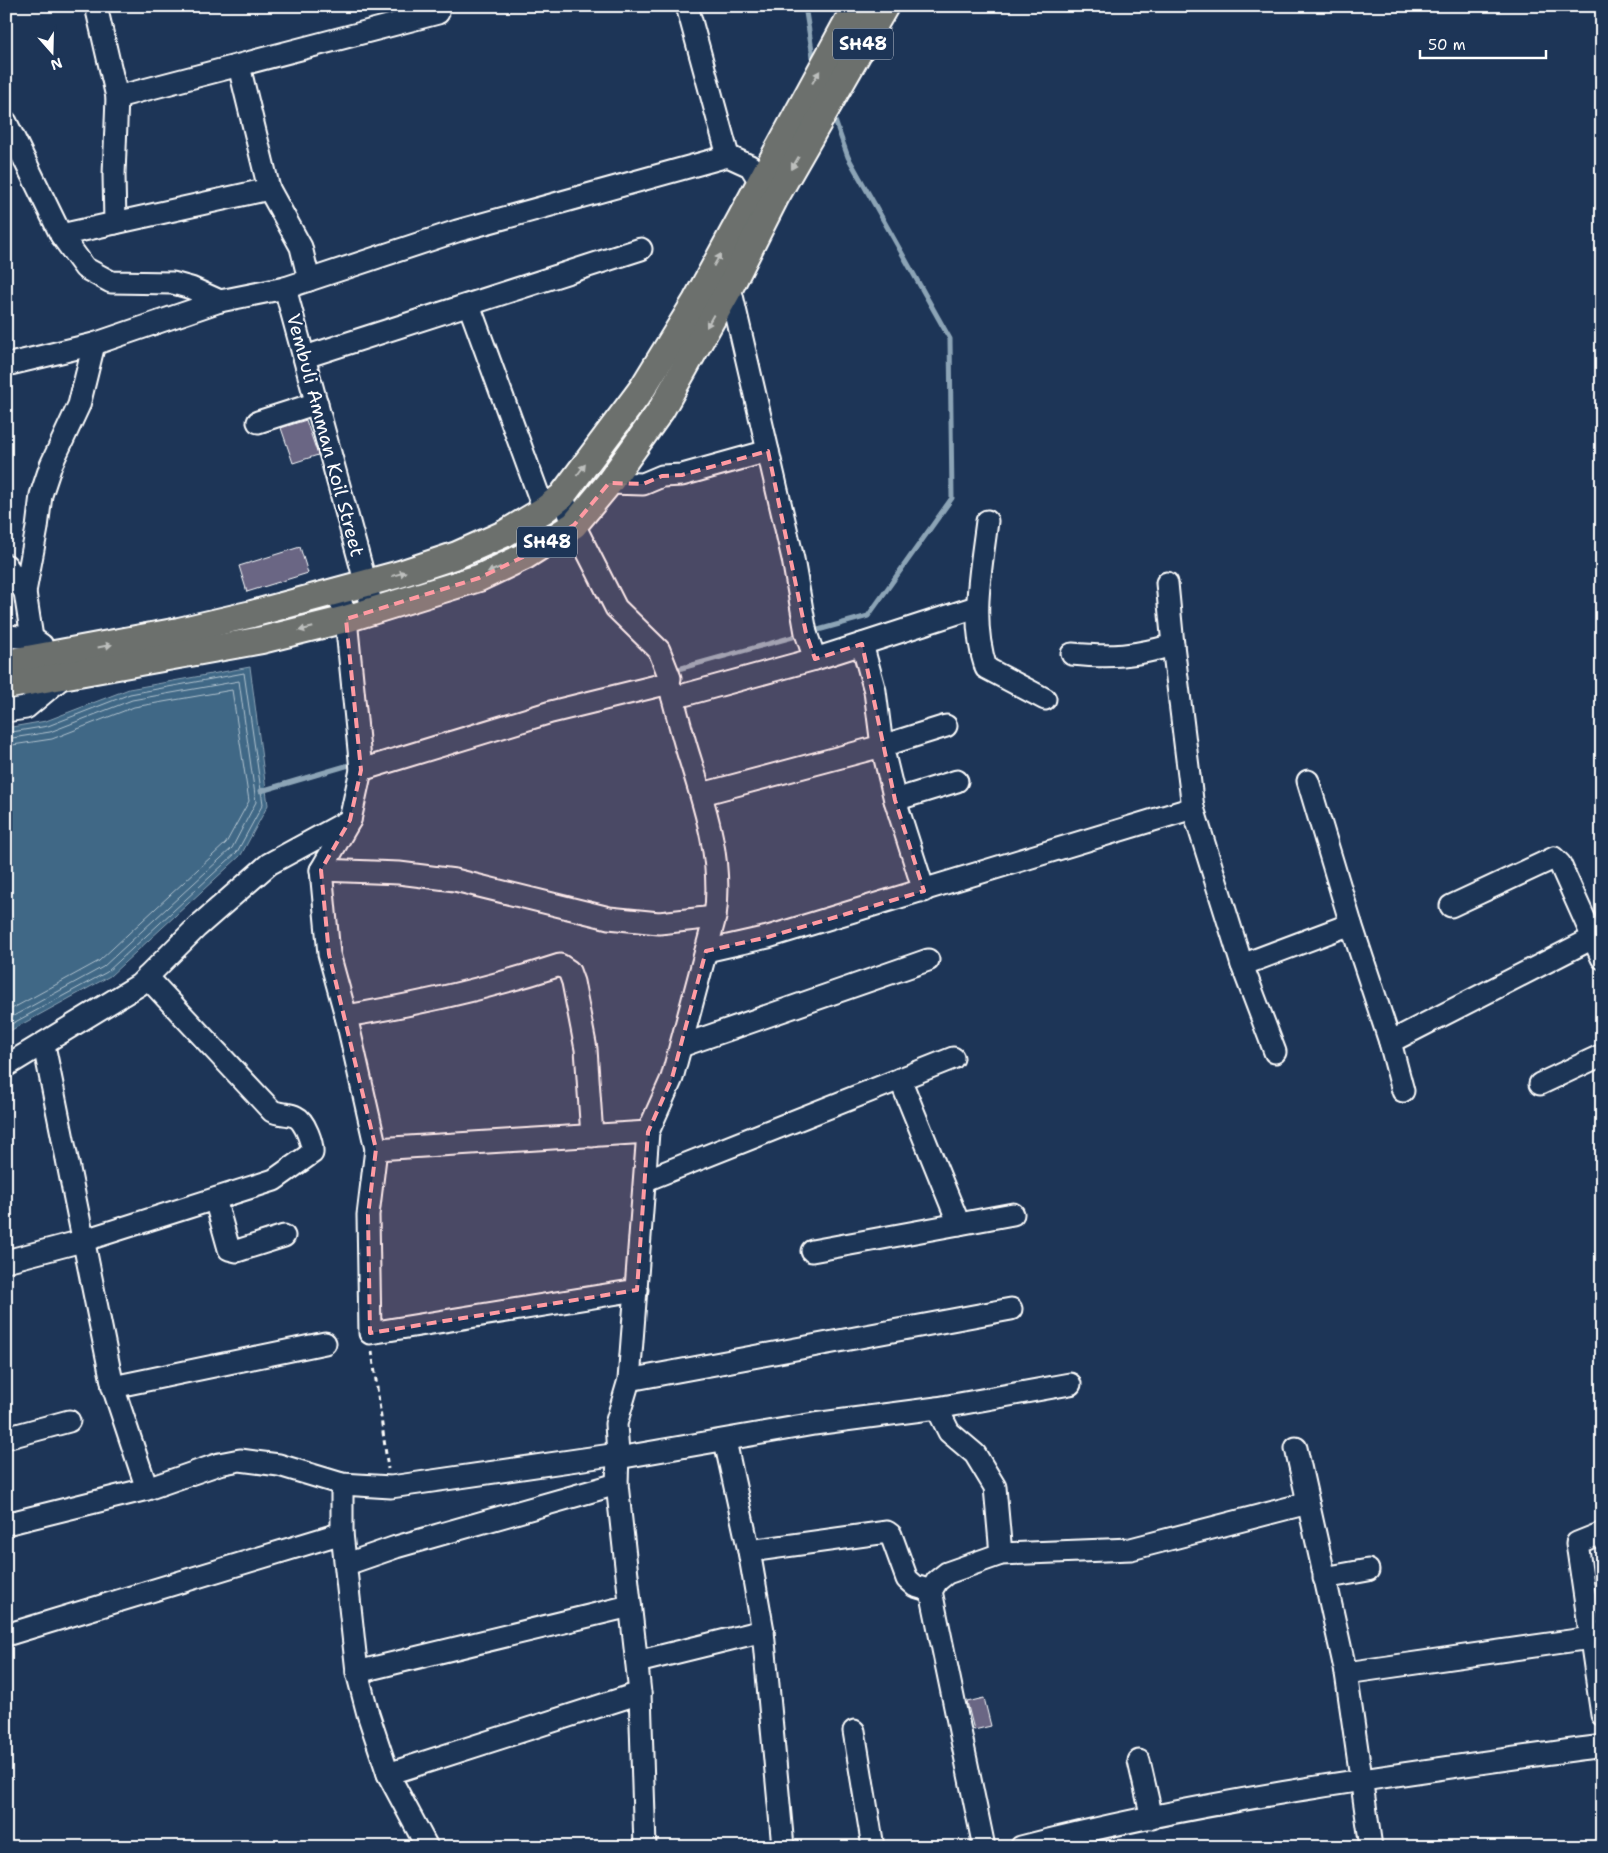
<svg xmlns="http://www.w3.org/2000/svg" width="1608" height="1853" font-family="'Shantell Sans',sans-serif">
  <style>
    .water { fill: #3f6886; stroke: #8ca4b6 }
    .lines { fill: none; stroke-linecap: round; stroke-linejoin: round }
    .shore { stroke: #b2c3cf; stroke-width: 1 }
    .stream { stroke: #8ca4b6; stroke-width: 5 }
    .building { fill: #6a6684; stroke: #fff }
    .minor-casing { stroke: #fff; stroke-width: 25 }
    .major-casing { stroke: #fff; stroke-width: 30 }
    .path { stroke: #fff; stroke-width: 3; stroke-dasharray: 5 4; stroke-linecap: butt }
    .minor { stroke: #1d3557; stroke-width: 21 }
    .major { stroke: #6c706d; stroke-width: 26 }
    .oneway { fill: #bdbfbd }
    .marked { fill: #ff9aa2; fill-opacity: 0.2; stroke: #ff9aa2; stroke-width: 4; stroke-dasharray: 10 6; stroke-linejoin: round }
    .labels { text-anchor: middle; stroke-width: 4.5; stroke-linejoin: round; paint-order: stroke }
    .shield { fill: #1d3557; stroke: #bbc2cd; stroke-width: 1 }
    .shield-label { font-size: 18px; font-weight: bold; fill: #fff }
    .street-label { font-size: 19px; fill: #fff; stroke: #1d3557 }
  </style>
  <rect width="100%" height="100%" fill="#1d3557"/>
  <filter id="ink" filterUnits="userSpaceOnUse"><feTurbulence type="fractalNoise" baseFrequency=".02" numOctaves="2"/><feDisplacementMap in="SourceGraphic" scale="10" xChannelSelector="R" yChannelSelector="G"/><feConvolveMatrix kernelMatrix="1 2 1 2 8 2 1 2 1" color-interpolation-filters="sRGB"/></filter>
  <g filter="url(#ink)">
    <polygon class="water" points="250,667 268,805 241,855 110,976 6,1033 6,728 46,721 129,689"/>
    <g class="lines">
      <g class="shore">
        <polyline points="6,733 48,726 130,694 244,673 263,804 237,852 107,972 6,1027"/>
        <polyline points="6,739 50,732 132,700 239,681 256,802 232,848 103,967 6,1020"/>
        <polyline points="6,746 52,739 134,707 232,690 249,801 226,843 99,961 6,1012"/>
      </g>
      <g class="stream">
        <polyline points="805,6 814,63"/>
        <polyline points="811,632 868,616 952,498 950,339 848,157 833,115"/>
        <polyline points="671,671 800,635"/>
        <polyline points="261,791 356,763"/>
      </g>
    </g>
    <g class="building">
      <polygon points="306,420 318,455 293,463 281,428"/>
      <polygon points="300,547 308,573 247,592 239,566"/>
      <polygon points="984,1698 991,1726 974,1730 967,1702"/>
    </g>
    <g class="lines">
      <g class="minor-casing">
        <g id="minor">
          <polyline points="96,6 117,97 114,175 115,223 61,235 85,268 111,282 173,283 191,288 220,301"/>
          <polyline points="687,6 728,156"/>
          <polyline points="239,66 269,189 301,247 309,280"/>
          <polyline points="117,97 438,13"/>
          <polyline points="6,122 61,235"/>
          <polyline points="115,223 269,189"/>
          <polyline points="730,287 793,559 806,633 815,659 862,644 875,691 882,746 895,800 924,891"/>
          <polyline points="285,288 373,610"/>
          <polyline points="469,305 544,510"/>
          <polyline points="305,357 641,249"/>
          <polyline points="6,365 94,344 220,301 285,288 457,231 728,156 750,166 760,182"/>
          <polyline points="258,422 317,403"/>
          <polyline points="609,483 643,484 662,476 682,475 768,451"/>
          <path d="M562 496 574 525 616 608 659 650 670 678 669 683C675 706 681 730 688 753 705 807 723 860 715 917L672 1078 648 1132 629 1380 616 1424 618 1454 617 1484 640 1693 645 1847"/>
          <path d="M987 521C981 570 970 620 986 668L1045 699"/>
          <polyline points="6,565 25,592"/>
          <polyline points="1167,583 1173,645"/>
          <polyline points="337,589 346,619 361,770 350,820 321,870 329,954 346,1016 376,1149 368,1215 370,1333 637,1290"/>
          <polyline points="6,636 32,638 42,645"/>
          <polyline points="32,638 25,592 37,528 41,495 51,465 79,405 94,344"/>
          <polyline points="862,644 976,607"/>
          <path d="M1072 654C1112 658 1134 656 1173 645L1193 808 1242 965 1275 1052"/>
          <polyline points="673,698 815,659"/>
          <polyline points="6,711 26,708 62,678"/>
          <polyline points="361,770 551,712 669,683"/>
          <polyline points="1308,781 1351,924"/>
          <polyline points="702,794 882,746 946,726"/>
          <polyline points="895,800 957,781"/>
          <polyline points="321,870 399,873 455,880 609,918 659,923 715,917"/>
          <polyline points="1451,906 1554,858 1560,864 1602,958"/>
          <polyline points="706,951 768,937 1193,808"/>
          <polyline points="1242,965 1351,924 1390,1042 1403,1091"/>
          <path d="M346 1016C419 1004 490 988 560 965L569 971 573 982 586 1049 592 1136"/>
          <polyline points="1390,1042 1593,938"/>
          <polyline points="44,1045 113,1387 147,1489"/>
          <polyline points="681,1046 928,960"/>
          <polyline points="6,1066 139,985 197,927 269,864 350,820"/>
          <polyline points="1540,1084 1602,1055"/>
          <polyline points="376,1149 648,1132"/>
          <polyline points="646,1180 953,1058"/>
          <polyline points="215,1199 229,1249 237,1251 284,1236"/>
          <polyline points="959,1224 1013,1214"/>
          <polyline points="812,1251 959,1224 900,1079"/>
          <path d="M6 1261 82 1241 274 1180 312 1153C313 1144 305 1121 296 1117 289 1113 280 1115 272 1111L147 977"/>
          <polyline points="629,1380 1011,1309"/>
          <polyline points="113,1387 325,1343"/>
          <polyline points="937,1408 949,1432 975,1454 995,1487 1001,1554"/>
          <polyline points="6,1438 69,1421"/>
          <polyline points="725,1441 749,1551 763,1631"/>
          <polyline points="1296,1448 1346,1673 1371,1847"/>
          <polyline points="618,1458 814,1424 937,1408 1070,1384"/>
          <polyline points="342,1484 342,1533 357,1672 368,1714 388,1774"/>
          <polyline points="6,1524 147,1489 219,1464 240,1460 279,1465 342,1484 391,1487 618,1454"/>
          <polyline points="1602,1533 1577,1543 1602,1715"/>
          <polyline points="749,1551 887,1532 891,1535 907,1579 915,1586 931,1591"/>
          <polyline points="347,1564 396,1547 617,1484"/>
          <polyline points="1324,1578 1368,1570"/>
          <polyline points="6,1635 342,1533"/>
          <polyline points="637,1662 763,1631 783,1847"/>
          <polyline points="357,1672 630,1606"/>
          <polyline points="1346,1673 1591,1638"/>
          <polyline points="854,1731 873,1847"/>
          <polyline points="1139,1761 1152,1818"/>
          <polyline points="427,1847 388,1774 640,1693"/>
          <polyline points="984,1847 931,1591 937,1581 947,1573 1001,1554 1131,1549 1308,1503"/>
          <path d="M1021 1847C1210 1798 1408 1773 1602 1746"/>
        </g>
      </g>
      <g class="major-casing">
        <g id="major">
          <polyline points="6,663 179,631 252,614 400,574 457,555 504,534 544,510 562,496 642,389 696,301 856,6"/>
          <polyline points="6,686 262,640 346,619 479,578 525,556 574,525 609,483 661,410 730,287 776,196 885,6"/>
        </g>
      </g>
      <polyline class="path" points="372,1351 388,1469"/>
      <use href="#minor" class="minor"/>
      <use href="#major" class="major"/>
    </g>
    <defs><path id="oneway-solid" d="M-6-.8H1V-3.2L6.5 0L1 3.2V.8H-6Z" transform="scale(1.25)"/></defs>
    <g class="oneway">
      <use href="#oneway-solid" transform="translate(816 77) rotate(-59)"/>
      <use href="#oneway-solid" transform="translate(795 163) rotate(120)"/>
      <use href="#oneway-solid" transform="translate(717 260) rotate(-61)"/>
      <use href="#oneway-solid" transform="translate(710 321) rotate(119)"/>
      <use href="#oneway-solid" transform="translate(581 470) rotate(-53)"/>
      <use href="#oneway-solid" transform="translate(494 570) rotate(155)"/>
      <use href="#oneway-solid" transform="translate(399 574) rotate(-16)"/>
      <use href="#oneway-solid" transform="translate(306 629) rotate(166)"/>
      <use href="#oneway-solid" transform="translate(105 646) rotate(-11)"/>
    </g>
  </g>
  <path class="marked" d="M768 451 806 633 815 659 862 644 895 800 924 891 768 937 706 951 672 1078 648 1132 637 1290 370 1333 368 1215 376 1149 329 954 321 870 350 820 361 770 346 619 479 578 525 556 574 525 609 483 643 484 662 476 682 475Z"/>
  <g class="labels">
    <g class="shield">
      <rect x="833" y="28.5" width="60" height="31" rx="4"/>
      <rect x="517" y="526.5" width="60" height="31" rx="4"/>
    </g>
    <g class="shield-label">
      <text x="863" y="50">SH48</text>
      <text x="547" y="548">SH48</text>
    </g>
    <g class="street-label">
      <text transform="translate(326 435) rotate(75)" y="7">Vembuli Amman Koil Street</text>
    </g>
  </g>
  <rect width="1608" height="1853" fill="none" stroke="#1d3557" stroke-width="25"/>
  <rect x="12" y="12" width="1583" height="1828" fill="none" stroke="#fff" stroke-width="2" filter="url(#ink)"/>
  <g transform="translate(52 52) rotate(160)" stroke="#1d3557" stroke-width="4" paint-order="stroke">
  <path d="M0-4L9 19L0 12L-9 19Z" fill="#ffffff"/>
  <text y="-8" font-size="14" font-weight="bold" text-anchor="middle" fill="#ffffff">N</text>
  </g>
  <path d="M1420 50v8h126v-8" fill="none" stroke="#ffffff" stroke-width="2.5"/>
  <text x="1428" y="50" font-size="15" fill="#ffffff" stroke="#1d3557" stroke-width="4" paint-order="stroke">50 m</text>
</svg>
